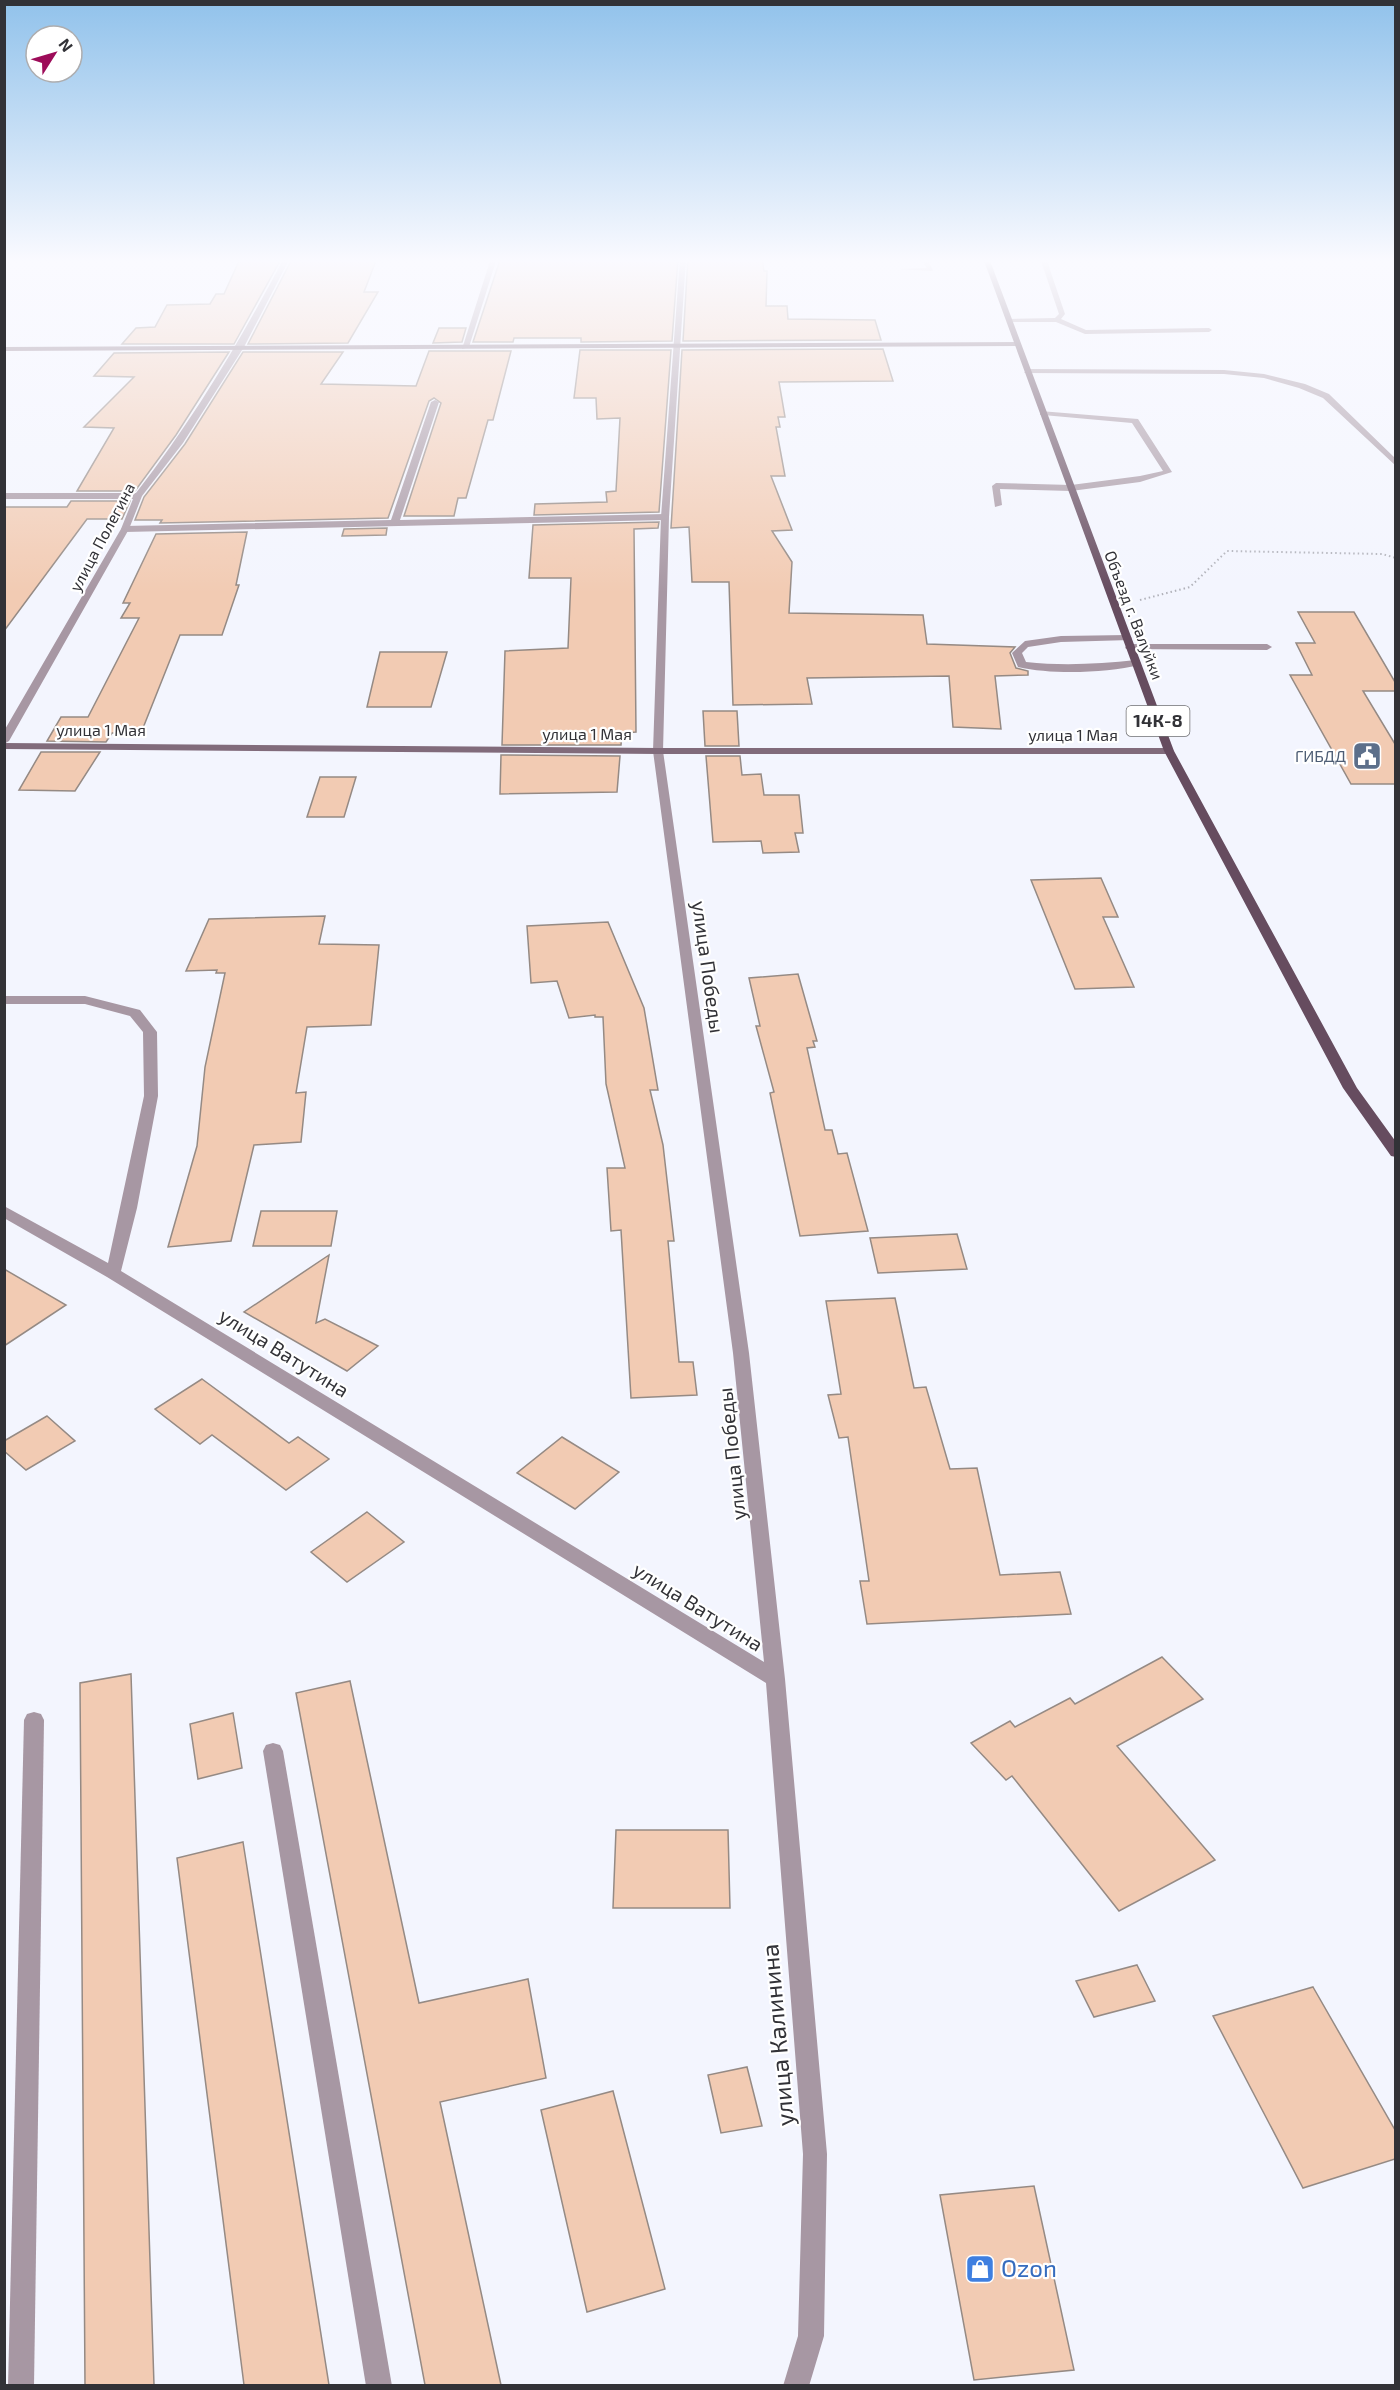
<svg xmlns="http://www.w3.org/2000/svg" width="1400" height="2390" font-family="'Exo 2',sans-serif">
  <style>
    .building { fill: #f2cbb3; stroke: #958a84; stroke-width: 1.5 }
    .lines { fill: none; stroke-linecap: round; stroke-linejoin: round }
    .path { stroke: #b0b1b9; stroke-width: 2; stroke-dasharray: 1.5 3; stroke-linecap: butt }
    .lane { fill: #a797a3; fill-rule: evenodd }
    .street { fill: #a797a3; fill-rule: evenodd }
    .secondary { fill: #816b7b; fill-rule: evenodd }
    .primary { fill: #664c5f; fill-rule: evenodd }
    .labels { text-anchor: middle; stroke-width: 4.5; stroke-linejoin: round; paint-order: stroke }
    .far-street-label { font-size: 16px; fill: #323237; stroke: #fff }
    .far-service-label { font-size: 16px; fill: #4e5e75; stroke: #fff; text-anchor: end }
    .shield { fill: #fff; stroke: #707073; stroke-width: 1.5 }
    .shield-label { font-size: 18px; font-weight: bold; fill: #323237 }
    .street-label { font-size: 20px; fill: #323237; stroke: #fff }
    .near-street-label { font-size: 24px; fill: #323237; stroke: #fff }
    .near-shop-label { font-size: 24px; fill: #366cbe; stroke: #fff; text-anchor: start }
  </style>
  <rect width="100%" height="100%" fill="#f3f5fe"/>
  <g class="building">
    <polygon points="317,258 377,258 364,292 378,292 348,343 248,344 291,261 315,261"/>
    <polygon points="534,258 678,258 672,341 581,342 581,338 514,338 513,342 473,342 500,260 534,261"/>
    <polygon points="688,258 762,258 764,271 767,271 766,306 787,306 788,319 875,320 881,340 683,341"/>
    <polygon points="239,261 280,261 234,344 122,344 136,328 155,327 167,305 210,304 216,294 224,294"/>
    <polygon points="439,328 466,328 462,342 433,343"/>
    <polygon points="883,349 893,381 779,382 785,417 778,417 780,427 776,427 785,476 771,476 792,530 772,531 792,562 789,613 923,615 927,644 1015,647 1010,653 1016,668 1028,671 1028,675 995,676 1001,729 953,727 949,676 807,678 812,704 733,705 729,582 692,582 689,527 671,528 682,350"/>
    <polygon points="580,350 671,350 659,512 534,515 535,504 607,502 606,492 616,491 620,418 597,419 596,398 574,398"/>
    <polygon points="429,351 511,351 493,420 488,420 466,498 458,498 454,516 404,516 441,403 434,398 429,401 388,518 160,523 162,520 135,520 144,497 185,444 243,352 343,352 321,384 416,386"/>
    <polygon points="229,352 176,435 135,491 77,491 114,428 84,427 134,377 94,376 114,353"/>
    <polygon points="71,501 130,501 122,519 87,519 4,631 4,507 67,507"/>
    <polygon points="659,522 658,528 634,529 636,732 622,733 621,745 502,745 505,651 568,648 571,578 529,578 533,525"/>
    <polygon points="387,528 386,535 342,536 344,529"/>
    <polygon points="247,532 236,585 239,585 222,635 180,635 141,733 112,733 106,742 47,741 61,717 88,717 139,618 121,618 130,603 123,603 156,534"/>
    <polygon points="1298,612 1354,612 1395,682 1395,691 1363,691 1395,744 1395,784 1351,784 1290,675 1312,675 1296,643 1315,643"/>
    <polygon points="380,652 447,652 431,707 367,707"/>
    <polygon points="703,711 737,711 739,746 705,746"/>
    <polygon points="41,752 100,752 75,791 19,790"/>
    <polygon points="501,755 620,756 617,792 500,794"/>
    <polygon points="706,756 740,756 742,775 761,774 764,795 799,795 803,833 795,833 799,852 763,853 761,841 713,842"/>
    <polygon points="320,777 356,777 344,817 307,817"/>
    <polygon points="1101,878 1118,917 1103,917 1134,987 1075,989 1031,880"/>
    <polygon points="325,916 319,944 379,945 371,1025 307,1027 296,1093 306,1092 301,1142 254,1145 231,1241 168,1247 197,1146 205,1067 225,973 216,973 217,970 186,971 209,919"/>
    <polygon points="608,922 644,1008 658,1090 650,1090 663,1145 674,1241 668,1241 679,1362 693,1362 697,1395 631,1398 621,1230 611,1231 607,1168 625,1168 606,1084 603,1017 595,1017 595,1015 569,1018 557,981 531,983 527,926"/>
    <polygon points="798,974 817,1041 813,1041 815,1047 807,1048 825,1130 832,1130 838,1154 847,1153 868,1231 800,1236 770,1093 774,1092 756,1026 760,1026 749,978"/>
    <polygon points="261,1211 337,1211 331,1246 253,1246"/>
    <polygon points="957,1234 967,1269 878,1273 870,1238"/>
    <polygon points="329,1255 316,1323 325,1319 378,1346 347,1371 244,1312"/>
    <polygon points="4,1269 66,1305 4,1346"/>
    <polygon points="895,1298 914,1388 926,1387 950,1469 977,1468 1000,1575 1060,1572 1071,1614 867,1624 860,1581 869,1581 848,1437 839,1438 828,1395 841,1394 826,1301"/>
    <polygon points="202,1379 289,1443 298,1437 329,1459 286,1490 212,1435 200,1444 155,1409"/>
    <polygon points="47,1416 75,1441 26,1470 4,1451 4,1441"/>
    <polygon points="562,1437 619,1472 575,1509 517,1473"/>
    <polygon points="367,1512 404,1542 347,1582 311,1552"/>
    <polygon points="1162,1657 1203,1699 1117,1746 1215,1860 1119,1911 1012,1776 1006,1780 971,1743 1010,1721 1015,1727 1070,1698 1075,1704"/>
    <polygon points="131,1674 154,2385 85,2385 80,1683"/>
    <polygon points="350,1681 419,2003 528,1979 546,2078 440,2102 501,2385 425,2385 296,1693"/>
    <polygon points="233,1713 242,1768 198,1779 190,1724"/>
    <polygon points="616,1830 728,1830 730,1908 613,1908"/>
    <polygon points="243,1842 329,2385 244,2385 177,1858"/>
    <polygon points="1137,1965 1155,2001 1094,2017 1076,1981"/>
    <polygon points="1313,1987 1395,2130 1395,2159 1303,2188 1213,2016"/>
    <polygon points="747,2067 762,2126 721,2133 708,2075"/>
    <polygon points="613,2091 665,2289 587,2312 541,2110"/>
    <polygon points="1034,2186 1074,2370 974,2380 940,2195"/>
  </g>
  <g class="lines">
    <polyline class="path" points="1140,600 1190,587 1227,551 1382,554 1396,558"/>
    <g class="lane">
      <polygon points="921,258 927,258 933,271 898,269 927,268"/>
      <polygon points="1040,258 1046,258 1065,314 1061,319 1086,330 1209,328 1212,330 1209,332 1085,334 1056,322 1007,322 1009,319 1055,318 1059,314"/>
      <polygon points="1027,369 1224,370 1264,374 1305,384 1329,394 1396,459 1396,466 1323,398 1299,388 1264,378 1224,374 1024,373"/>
      <polygon points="435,400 439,402 400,520 665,514 669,517 665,520 125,532 121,529 125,526 391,520 431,402"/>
      <polygon points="1040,411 1138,419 1172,472 1140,482 1071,491 1000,489 1002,505 995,507 992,486 996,483 1071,485 1140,476 1163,471 1132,423 1043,415 1040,415"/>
      <path d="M1127 635 1132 638 1130 640 1061 642 1028 647 1022 653 1026 662C1063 666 1099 664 1136 660L1141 663 1140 665C1105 673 1053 675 1018 667L1012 653 1025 641 1061 636Z"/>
      <polygon points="1130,644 1267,644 1272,647 1267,650 1126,649 1125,647"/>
      <polygon points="34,1712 41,1714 44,1720 34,2386 8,2386 24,1720 27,1714"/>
      <polygon points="273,1743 280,1745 283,1751 392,2386 366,2386 263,1751 266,1745"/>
    </g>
    <g class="street">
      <path d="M284 258H290L244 347 183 443 142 496 129 529 9 741 4 744V731L121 529 133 499H4V493H136C195 417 239 343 284 258Z"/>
      <polygon points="491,258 497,258 469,347 462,349"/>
      <polygon points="680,258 686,258 669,517 663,751 749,1353 785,1679 827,2154 824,2336 809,2386 783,2386 798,2336 803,2154 766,1683 107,1277 4,1218 4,1206 108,1263 144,1096 143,1032 130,1016 85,1004 4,1004 4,996 85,996 140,1010 157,1032 158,1096 137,1208 121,1271 764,1662 733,1353 653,751 661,517"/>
    </g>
    <g class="secondary">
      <polygon points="1020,342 1017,346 4,351 4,347"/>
      <polygon points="4,743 658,748 1169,748 1174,751 1169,754 658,754 4,749"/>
    </g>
    <polygon class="primary" points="983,258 989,258 1174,751 1357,1088 1396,1142 1396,1157 1391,1156 1343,1088 1164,751"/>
  </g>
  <linearGradient id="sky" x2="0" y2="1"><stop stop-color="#91c2eb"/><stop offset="0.44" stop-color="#fafaff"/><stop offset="1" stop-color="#fafaff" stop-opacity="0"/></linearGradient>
  <rect width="1400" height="593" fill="url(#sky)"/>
  <defs>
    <g id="civic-square" transform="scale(1.5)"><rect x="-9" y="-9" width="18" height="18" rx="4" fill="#5c6f8a" stroke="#fff"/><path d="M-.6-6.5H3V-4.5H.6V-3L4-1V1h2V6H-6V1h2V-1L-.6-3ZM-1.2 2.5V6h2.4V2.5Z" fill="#fff"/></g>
    <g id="shop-square" transform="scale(1.5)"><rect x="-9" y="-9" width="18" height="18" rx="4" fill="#3f7fe0" stroke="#fff"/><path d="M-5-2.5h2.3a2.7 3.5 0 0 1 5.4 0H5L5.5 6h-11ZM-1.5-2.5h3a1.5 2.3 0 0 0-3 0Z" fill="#fff"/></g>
  </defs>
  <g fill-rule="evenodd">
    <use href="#civic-square" x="1367" y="756"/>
    <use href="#shop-square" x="980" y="2269"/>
  </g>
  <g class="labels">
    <g class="far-street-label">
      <text transform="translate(102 537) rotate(-62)" y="6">улица Полегина</text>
      <text transform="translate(1134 615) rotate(69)" y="6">Объезд г. Валуйки</text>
      <text x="101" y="736">улица 1 Мая</text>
      <text x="587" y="740">улица 1 Мая</text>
      <text x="1073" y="741">улица 1 Мая</text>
    </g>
    <g class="far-service-label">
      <text x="1346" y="762">ГИБДД</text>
    </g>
    <rect class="shield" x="1126.5" y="706" width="63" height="30" rx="4.5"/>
    <g class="shield-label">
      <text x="1158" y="727">14К-8</text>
    </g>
    <g class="street-label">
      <text transform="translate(708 967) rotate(82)" y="7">улица Победы</text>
      <text transform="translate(284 1353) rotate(32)" y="7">улица Ватутина</text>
      <text transform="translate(732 1454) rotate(-96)" y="7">улица Победы</text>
      <text transform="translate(698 1607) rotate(32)" y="7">улица Ватутина</text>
    </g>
    <g class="near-street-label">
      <text transform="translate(778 2035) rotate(-95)" y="8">улица Калинина</text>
    </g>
    <g class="near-shop-label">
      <text x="1001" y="2277">Ozon</text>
    </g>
  </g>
  <rect width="1400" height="2390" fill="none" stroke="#323237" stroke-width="12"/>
  <g transform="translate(54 54) rotate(53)"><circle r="28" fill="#ffffff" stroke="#adadaf" stroke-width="1.5"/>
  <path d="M0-4.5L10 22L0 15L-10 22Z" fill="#9d0c59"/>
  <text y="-9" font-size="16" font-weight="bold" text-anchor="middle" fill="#323237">N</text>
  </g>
</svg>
